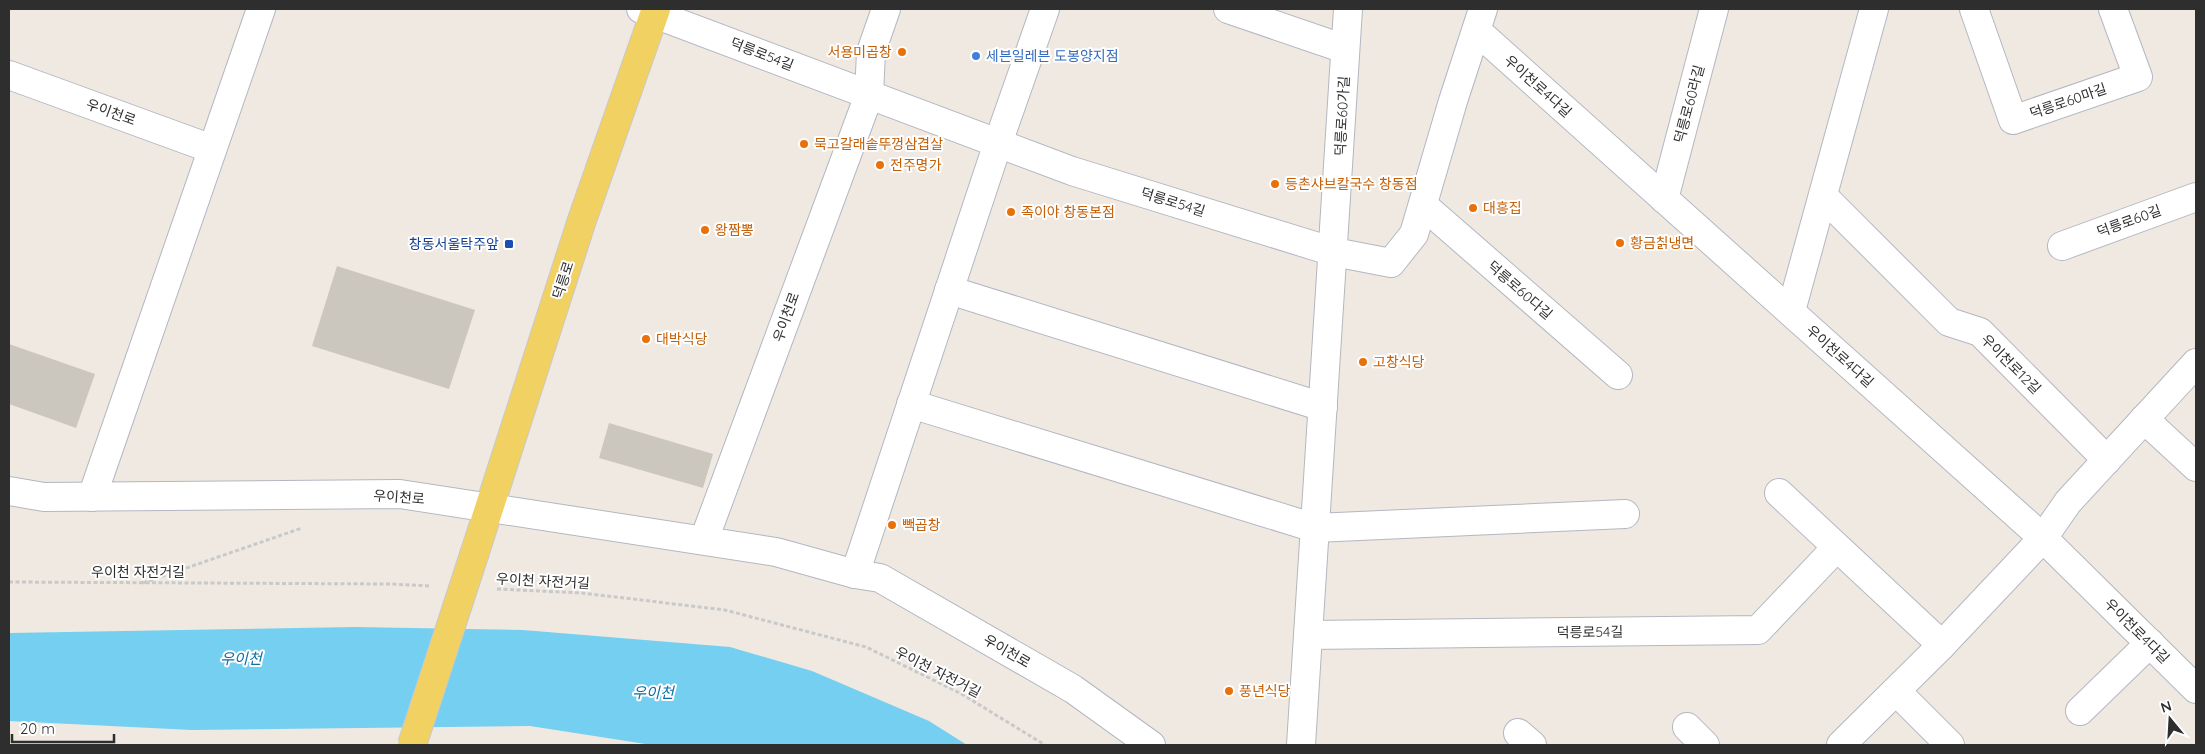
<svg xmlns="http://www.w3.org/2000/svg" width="2205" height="754" font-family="Quicksand,'Noto Sans KR',sans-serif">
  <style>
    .water { fill: #75cff0 }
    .building { fill: #cbc7bf }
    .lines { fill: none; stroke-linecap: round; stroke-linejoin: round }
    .minor-casing { stroke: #b4b7c1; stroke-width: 30 }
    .major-casing { stroke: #c9c9c9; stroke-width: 30 }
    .path { stroke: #c9c9c9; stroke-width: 3; stroke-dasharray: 4 2.5; stroke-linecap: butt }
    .minor { stroke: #fff; stroke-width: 28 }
    .major { stroke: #f2d163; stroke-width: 28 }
    .major-bridge-casing { stroke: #c9c9c9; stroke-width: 30; stroke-linecap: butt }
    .major-bridge { stroke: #f2d163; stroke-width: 28 }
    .food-dot { fill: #e8710a; stroke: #fff; stroke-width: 2 }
    .shop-dot { fill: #3f7fe0; stroke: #fff; stroke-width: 2 }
    .transit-dot { fill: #1a4fb4; stroke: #fff; stroke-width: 2 }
    .labels { text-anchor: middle; stroke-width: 4; stroke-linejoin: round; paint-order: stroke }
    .food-label { font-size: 14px; fill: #c56008; stroke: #fff; text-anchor: start }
    .street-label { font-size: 14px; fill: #2e2e2e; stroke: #fff }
    .shop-label { font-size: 14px; fill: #366cbe; stroke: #fff; text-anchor: start }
    .transit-label { font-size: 14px; fill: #164399; stroke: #fff; text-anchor: end }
    .water-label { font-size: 15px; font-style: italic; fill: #0d6fa3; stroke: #fff }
  </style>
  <rect width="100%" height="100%" fill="#efe9e1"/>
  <polygon class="water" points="355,627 523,630 730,647 812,671 929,721 967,745 652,745 530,726 192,730 9,721 9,633"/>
  <g class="building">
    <polygon points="337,266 475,310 449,389 312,346"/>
    <polygon points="9,344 95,374 76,428 9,404"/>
    <polygon points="609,423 713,454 703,488 599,458"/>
  </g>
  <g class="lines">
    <g class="minor-casing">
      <g id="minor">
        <polyline points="641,9 1072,171 1334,252 1391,263 1414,234 1453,101 1483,9"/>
        <polyline points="1228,9 1345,49"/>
        <polyline points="1974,9 2013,120 2138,77 2113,9"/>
        <polyline points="1477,31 2043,538 2196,689"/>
        <polyline points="9,75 212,149"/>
        <polyline points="1823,196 1949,322 1980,332 2107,460"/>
        <polyline points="1664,199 1714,9"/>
        <polyline points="1423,205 1618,375"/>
        <polyline points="2062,246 2196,197"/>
        <polyline points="949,290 1323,407"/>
        <polyline points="1791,311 1874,9"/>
        <polyline points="911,404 1315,528 1625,514"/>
        <polyline points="2144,419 2196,467"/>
        <polyline points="9,491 44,497 400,494 776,552 855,574 880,578 1073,689 1151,745"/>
        <polyline points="1779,493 1942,645"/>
        <polyline points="92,497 261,9"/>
        <polyline points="704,540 869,95 871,52 886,9"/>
        <polyline points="855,574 998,143 1045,9"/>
        <polyline points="1308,635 1758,630 1836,548"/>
        <polyline points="1896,691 1950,745"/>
        <polyline points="2080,711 2150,643"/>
        <polyline points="1687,727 1705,745"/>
        <polyline points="1518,733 1532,745"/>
        <polyline points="1301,745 1348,9"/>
        <polyline points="1841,745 1942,645 2043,538 2068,502 2196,363"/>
      </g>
    </g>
    <g class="major-casing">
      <polyline id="major" points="475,552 582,220 656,9"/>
    </g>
    <g class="path">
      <polyline points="9,582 390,584 431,586"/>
      <polyline points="143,583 302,528"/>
      <polyline points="497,589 582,593 725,610 866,647 960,693 1045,745"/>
    </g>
    <use href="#minor" class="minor"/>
    <use href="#major" class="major"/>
    <g class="major-bridge-casing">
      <polyline id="major-bridge" points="412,745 475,552"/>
    </g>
    <use href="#major-bridge" class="major-bridge"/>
  </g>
  <g class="food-dot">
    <circle cx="902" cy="52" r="5"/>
    <circle cx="804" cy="144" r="5"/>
    <circle cx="880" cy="165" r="5"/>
    <circle cx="1275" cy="184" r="5"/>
    <circle cx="1473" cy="208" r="5"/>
    <circle cx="1011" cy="212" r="5"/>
    <circle cx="705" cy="230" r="5"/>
    <circle cx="1620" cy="243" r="5"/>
    <circle cx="646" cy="339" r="5"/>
    <circle cx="1363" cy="362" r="5"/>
    <circle cx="892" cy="525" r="5"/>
    <circle cx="1229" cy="691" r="5"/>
  </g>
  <circle class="shop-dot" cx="976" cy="56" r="5"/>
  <rect class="transit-dot" x="504" y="239" width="10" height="10" rx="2.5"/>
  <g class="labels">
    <g class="food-label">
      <text x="892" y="57" text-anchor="end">서용미곱창</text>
      <text x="814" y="149">묵고갈래솥뚜껑삼겹살</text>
      <text x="890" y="170">전주명가</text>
      <text x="1285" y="189">등촌샤브칼국수 창동점</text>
      <text x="1483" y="213">대흥집</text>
      <text x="1021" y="217">족이야 창동본점</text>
      <text x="715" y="235">왕짬뽕</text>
      <text x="1630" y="248">황금칡냉면</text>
      <text x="656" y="344">대박식당</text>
      <text x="1373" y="367">고창식당</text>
      <text x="902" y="530">빽곱창</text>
      <text x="1239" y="696">풍년식당</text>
    </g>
    <g class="street-label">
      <text transform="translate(762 54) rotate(21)" y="5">덕릉로54길</text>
      <text transform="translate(1538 86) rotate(42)" y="5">우이천로4다길</text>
      <text transform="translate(2068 101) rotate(-19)" y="5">덕릉로60마길</text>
      <text transform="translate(1689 104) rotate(-75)" y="5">덕릉로60라길</text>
      <text transform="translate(111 112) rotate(20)" y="5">우이천로</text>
      <text transform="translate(1342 116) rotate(-87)" y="5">덕릉로60가길</text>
      <text transform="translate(1173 202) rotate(17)" y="5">덕릉로54길</text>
      <text transform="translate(2129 221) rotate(-20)" y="5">덕릉로60길</text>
      <text transform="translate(563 280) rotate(-72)" y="5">덕릉로</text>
      <text transform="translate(1520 290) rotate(41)" y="5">덕릉로60다길</text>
      <text transform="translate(786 317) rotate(-70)" y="5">우이천로</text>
      <text transform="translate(1840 356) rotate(42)" y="5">우이천로4다길</text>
      <text transform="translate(2011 364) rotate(45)" y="5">우이천로12길</text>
      <text transform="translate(399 497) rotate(4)" y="5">우이천로</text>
      <text x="138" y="577">우이천 자전거길</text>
      <text transform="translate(543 581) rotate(3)" y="5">우이천 자전거길</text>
      <text transform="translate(2137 631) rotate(45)" y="5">우이천로4다길</text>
      <text transform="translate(1590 632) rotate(-1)" y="5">덕릉로54길</text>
      <text transform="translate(1007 651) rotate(30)" y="5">우이천로</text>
      <text transform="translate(938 672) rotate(27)" y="5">우이천 자전거길</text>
    </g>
    <g class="shop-label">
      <text x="986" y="61">세븐일레븐 도봉양지점</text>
    </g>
    <g class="transit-label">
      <text x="499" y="249">창동서울탁주앞</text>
    </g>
    <g class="water-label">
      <text x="241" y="664">우이천</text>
      <text x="653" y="698">우이천</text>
    </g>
  </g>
  <rect width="2205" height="754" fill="none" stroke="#2e2e2e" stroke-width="20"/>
  <g transform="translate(2170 719) rotate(342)" stroke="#ffffff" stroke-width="4" paint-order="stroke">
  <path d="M0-4L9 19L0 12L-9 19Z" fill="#2e2e2e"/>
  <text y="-8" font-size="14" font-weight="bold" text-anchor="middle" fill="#2e2e2e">N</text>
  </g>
  <path d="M12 734v8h102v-8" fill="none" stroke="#2e2e2e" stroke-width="2.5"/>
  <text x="20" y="734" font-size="15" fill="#2e2e2e" stroke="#ffffff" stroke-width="4" paint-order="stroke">20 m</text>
</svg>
